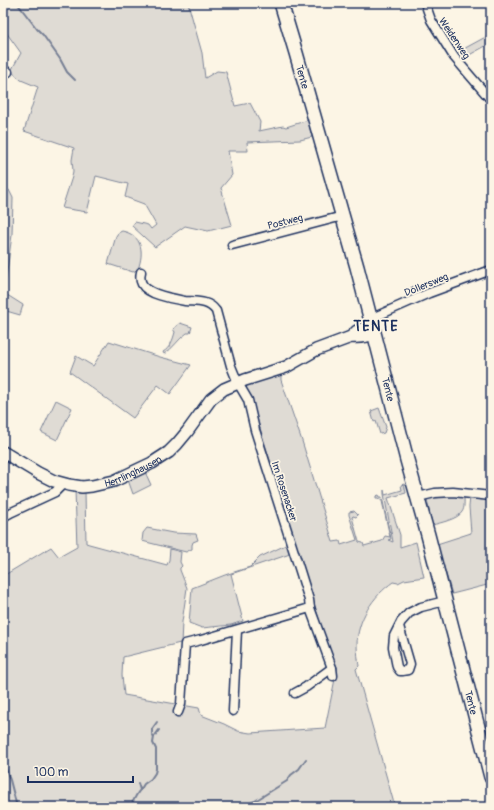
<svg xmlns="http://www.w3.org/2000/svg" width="494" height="810" font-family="Pangolin,sans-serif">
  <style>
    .green { fill: #dfdbd4; stroke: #7d8599 }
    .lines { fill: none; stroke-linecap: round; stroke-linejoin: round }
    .stream { stroke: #767f94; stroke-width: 2 }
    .minor-casing { stroke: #1b2f5e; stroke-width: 11 }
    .tertiary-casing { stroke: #1b2f5e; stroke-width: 14 }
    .primary-casing { stroke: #1b2f5e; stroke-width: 16 }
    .minor { stroke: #fcf5e5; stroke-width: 8 }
    .tertiary { stroke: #fcf5e5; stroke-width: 11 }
    .primary { stroke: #fcf5e5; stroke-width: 13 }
    .labels { text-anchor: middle; stroke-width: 3.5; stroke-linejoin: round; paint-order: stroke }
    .street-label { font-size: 10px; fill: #1b2f5e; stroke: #fcf5e5 }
    .district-label { font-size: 14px; font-weight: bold; letter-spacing: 1px; fill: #1b2f5e; stroke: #fcf5e5 }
  </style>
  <rect width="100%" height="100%" fill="#fcf5e5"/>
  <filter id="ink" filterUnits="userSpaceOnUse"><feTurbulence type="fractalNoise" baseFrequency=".025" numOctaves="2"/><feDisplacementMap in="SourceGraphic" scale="8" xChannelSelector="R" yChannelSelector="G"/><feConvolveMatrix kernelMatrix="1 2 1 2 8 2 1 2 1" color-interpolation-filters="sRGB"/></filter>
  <g filter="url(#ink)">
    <g class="green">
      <polygon points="3,3 188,3 202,53 205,78 217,71 226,72 235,106 250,103 260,122 259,131 283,126 286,127 308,120 312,137 300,140 247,142 248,151 228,151 232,175 221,188 232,225 208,231 185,226 155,247 132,226 135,222 148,225 151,229 156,225 144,204 125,197 128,184 96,176 87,212 62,208 72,177 73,171 72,160 74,148 24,131 38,87 21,80 11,71 21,53 3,28"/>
      <polygon points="491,34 491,43 462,59 458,52"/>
      <path d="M3 187 9 190 13 198 12 235 4 293 23 305 20 315 3 310C3 271 4 233 5 194Z"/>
      <path d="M122 231C143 235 144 253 138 269L133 272 108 264 116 236 118 233Z"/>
      <path d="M180 323 192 327 190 333H187C178 339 173 349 164 354L163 352C170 348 173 340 175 332L173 329Z"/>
      <polygon points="109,341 160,357 191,365 170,394 158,385 133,418 70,372 76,356 93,366"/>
      <path d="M281 375V380L302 441 333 542 340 541 341 545 357 540 349 515V512L354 511 358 515 356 517 353 516 352 517 359 542 363 543 364 546 382 541 385 536 390 537 382 501 378 498H376V496L379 495 380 497H382L391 539 388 540 393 542 384 494V490L385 495 402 490 401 485 404 484 406 493 388 498 400 535V547L416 542 424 577 404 580 398 583 393 582C373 596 357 620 357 645 357 652 358 659 359 666L356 669 395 807H3V576L51 547 59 557 77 547 75 490 85 491 86 543 89 544 167 565 169 560 170 549 181 552 180 562 182 566 180 568V570L187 588 182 622 181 644 180 643 123 657 122 675 124 695 199 708 201 715 224 724 238 731 250 733 325 728 335 679 333 664 251 399 246 387V385Z"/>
      <polygon points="56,400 72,408 57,440 41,432"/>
      <polygon points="379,408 386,427 384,433 380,434 376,421 374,422 371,411"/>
      <polygon points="150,469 151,471 146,474 151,485 133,494 128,480"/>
      <path d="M451 496H464C464 501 465 508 462 512 458 519 440 523 432 525L427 499Z"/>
      <polygon points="470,497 491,499 491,584 452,594 437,544 471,533 469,507"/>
      <polygon points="147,528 173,533 196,534 198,540 193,542 192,545 192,549 186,552 142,541 143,533"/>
      <polygon points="288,544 290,554 231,574 243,621 231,625 202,628 189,623 192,588 225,575 250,567 260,557"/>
    </g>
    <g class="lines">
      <g class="stream">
        <polyline points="17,3 37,29 43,35 60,59 67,72 75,80"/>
        <polyline points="154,737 152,734 152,729 157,722"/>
        <polyline points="3,760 10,780 17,807"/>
        <polyline points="138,783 140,790"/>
        <polyline points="141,789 144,784 151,779 155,773 156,769 156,749 153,743 154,737 159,730"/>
        <path d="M131 807V805C135 799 136 793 142 788"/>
        <polyline points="242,807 255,801 287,781 291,775 299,769 306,759"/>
      </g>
      <g class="minor-casing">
        <g id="minor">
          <polyline points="425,3 431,20 454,57 491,100"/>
          <polyline points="3,71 8,72"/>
          <polyline points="232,245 343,216"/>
          <path d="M141 272C140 276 140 280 142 284 148 295 174 299 185 301 196 302 208 300 216 311L231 366 238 383 248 400 255 430 300 571 309 600 310 608 332 668"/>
          <polyline points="370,319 429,293 491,270"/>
          <polyline points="418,497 435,493 453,492 491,496"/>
          <polyline points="3,517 12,512 55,492 63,484"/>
          <polyline points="399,626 410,664 408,670 402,671 400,671 397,667 393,647 394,636 401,622 409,613 421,607 445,601"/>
          <polyline points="295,693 306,687 332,668 333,676"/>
          <polyline points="233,711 237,630"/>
          <polyline points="178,712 181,704 185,644 201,640 310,608"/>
        </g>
      </g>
      <g class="tertiary-casing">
        <g id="tertiary">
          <path d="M351 337C360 338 366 337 374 334"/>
          <path id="s1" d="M3 452 38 473 54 481 69 485 82 487 92 486 114 481 152 463 169 452 177 444 187 432 211 399 224 389 245 380 286 367 316 350 351 337 357 331 372 325"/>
        </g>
      </g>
      <g class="primary-casing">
        <g id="primary">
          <path id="s2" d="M281 3 296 53 357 267 407 460 428 535 491 777"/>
        </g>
      </g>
      <use href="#minor" class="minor"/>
      <use href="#tertiary" class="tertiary"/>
      <use href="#primary" class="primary"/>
    </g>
  </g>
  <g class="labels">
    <g class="street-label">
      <text transform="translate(455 38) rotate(56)" y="4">Weidenweg</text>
      <text dy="4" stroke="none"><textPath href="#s2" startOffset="77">Tente</textPath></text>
      <text transform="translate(285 221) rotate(-14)" y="4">Postweg</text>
      <text transform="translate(426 284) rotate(-22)" y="4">Döllersweg</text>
      <text dy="4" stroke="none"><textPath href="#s2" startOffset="401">Tente</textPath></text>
      <text dy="4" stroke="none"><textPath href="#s1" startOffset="141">Herrlinghausen</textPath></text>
      <text transform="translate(285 491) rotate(72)" y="4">Im Rosenacker</text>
      <text dy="4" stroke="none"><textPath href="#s2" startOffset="725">Tente</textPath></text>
    </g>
    <g class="district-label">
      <text x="376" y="331">TENTE</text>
    </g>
  </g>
  <rect width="494" height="810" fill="none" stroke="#fcf5e5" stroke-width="16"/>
  <rect x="8" y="8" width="478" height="794" fill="none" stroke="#1b2f5e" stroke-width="1.5" filter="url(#ink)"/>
  <path d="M28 776v6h105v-6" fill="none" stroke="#1b2f5e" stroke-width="2"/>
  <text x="34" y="776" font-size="12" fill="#1b2f5e" stroke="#fcf5e5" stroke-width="3" paint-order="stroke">100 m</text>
</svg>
